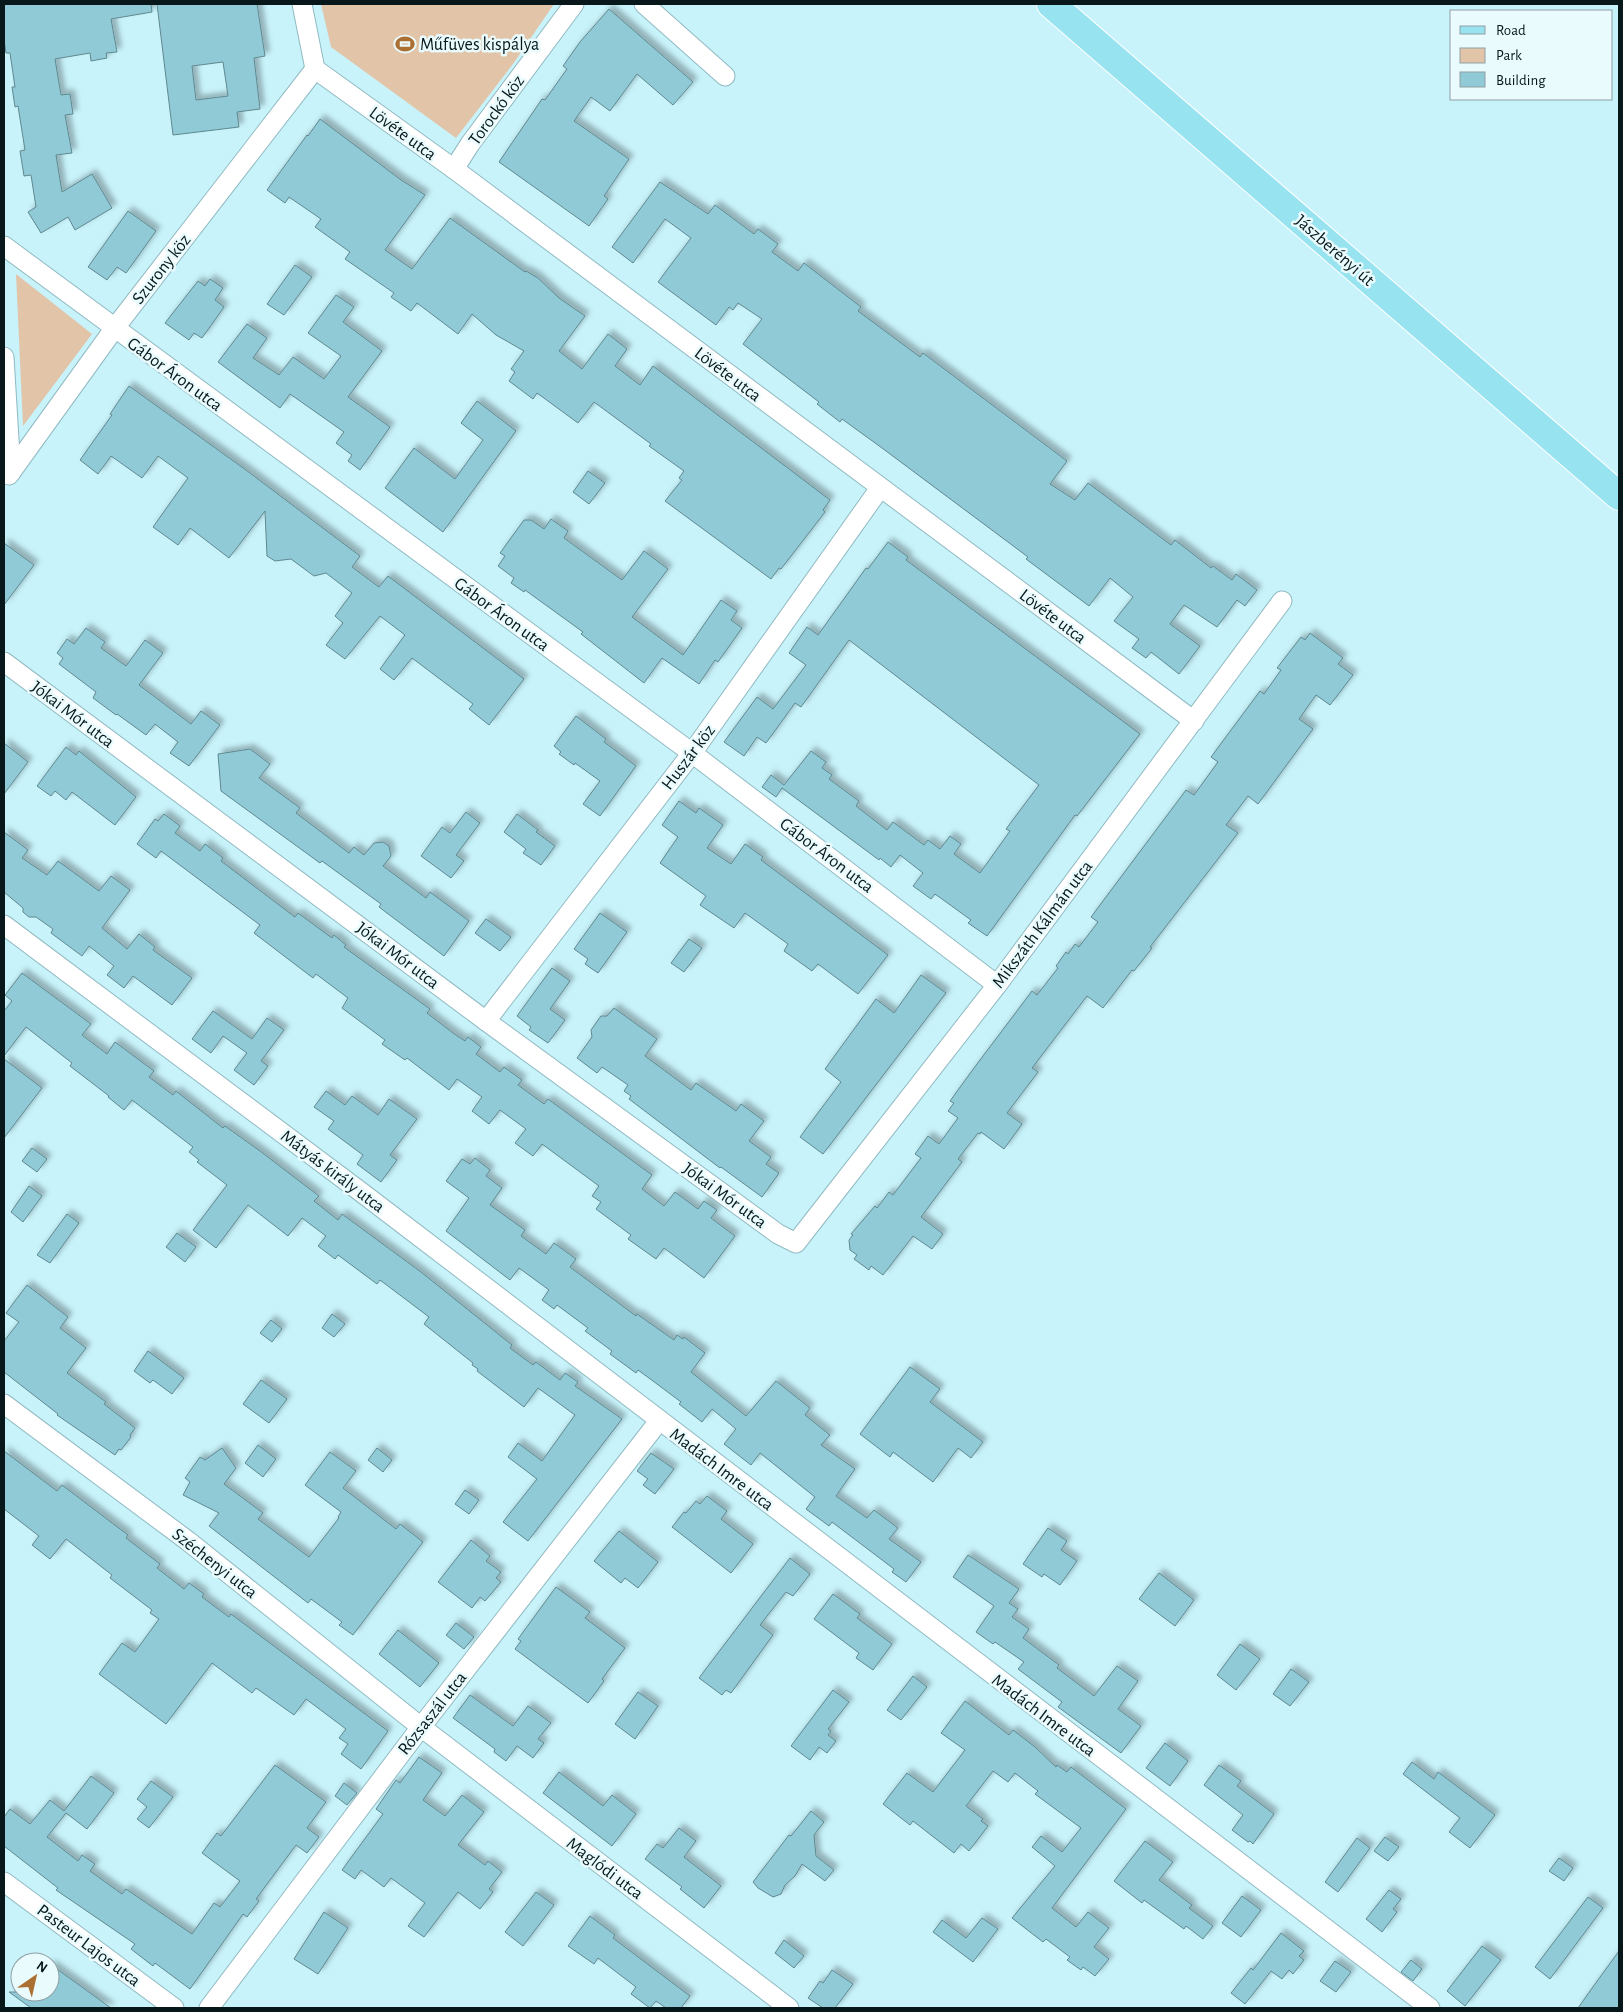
<svg xmlns="http://www.w3.org/2000/svg" width="1623" height="2012" font-family="'Alegreya Sans',sans-serif">
  <style>
    .green { fill: #e2c4a8 }
    .building { fill: #90cad6; stroke: #608890; fill-rule: evenodd; filter: url(#shadow) }
    .lines { fill: none; stroke-linecap: round; stroke-linejoin: round }
    .minor-casing { stroke: #91bac2; stroke-width: 21 }
    .primary-casing { stroke: #fff; stroke-width: 30 }
    .minor { stroke: #fff; stroke-width: 19 }
    .primary { stroke: #98e3f0; stroke-width: 28 }
    .labels { text-anchor: middle; stroke-width: 5; stroke-linejoin: round; paint-order: stroke }
    .poi-label { font-size: 18px; fill: #07171a; stroke: #eafbfe; text-anchor: start }
    .street-label { font-size: 18px; fill: #07171a; stroke: #eafbfe }
  </style>
  <defs>
    <filter id="shadow"><feDropShadow dx="4.5" dy="-4.5" stdDeviation="2.5" flood-color="#0004"/></filter>
  </defs>
  <rect width="100%" height="100%" fill="#c8f3fb"/>
  <g class="green">
    <polygon points="321,4 554,4 513,64 456,138 331,47"/>
    <polygon points="16,274 92,334 23,426"/>
  </g>
  <g class="building">
    <polygon points="4,4 151,4 152,12 111,19 117,52 106,53 107,58 91,61 90,53 55,59 61,95 70,94 73,114 65,115 72,153 56,155 62,192 92,174 112,208 75,230 68,217 41,233 28,212 36,207 31,175 24,176 20,151 25,150 18,106 15,107 12,87 15,87 10,53 6,53 4,40"/>
    <path d="M157 4H257L265 56 254 58 260 109 237 112 239 127 173 135ZM223 62 228 96 196 100 192 66Z"/>
    <polygon points="609,9 693,82 673,105 637,74 610,111 591,97 574,121 629,159 604,196 608,199 589,226 499,162 542,99 545,100 567,69 563,66 580,42"/>
    <polygon points="320,119 401,180 425,195 385,250 412,269 450,218 525,272 526,271 538,278 559,298 585,316 559,351 582,369 608,334 627,349 615,366 640,385 653,366 830,500 823,510 825,512 781,569 779,568 771,579 665,501 682,480 679,478 684,471 649,446 651,444 594,402 578,423 537,393 533,399 509,381 515,372 511,369 524,351 496,335 472,314 458,334 417,303 411,311 391,297 394,293 345,259 350,252 315,227 321,219 289,197 285,203 267,190 307,135 308,136"/>
    <polygon points="660,182 708,214 715,205 754,234 758,229 778,244 772,252 798,271 804,263 861,307 858,311 920,357 923,353 1067,461 1050,484 1075,500 1088,483 1171,545 1175,540 1211,568 1213,566 1232,580 1236,574 1257,590 1245,606 1237,600 1217,627 1184,605 1170,624 1200,646 1179,674 1151,652 1146,658 1132,648 1139,639 1114,621 1133,597 1110,578 1089,606 1026,559 1028,557 882,448 842,419 840,422 817,404 819,402 743,344 762,319 738,303 733,310 729,307 716,325 658,282 691,238 665,219 633,263 612,247"/>
    <polygon points="128,211 156,231 126,273 117,267 107,280 88,267"/>
    <polygon points="295,265 312,277 284,315 267,304"/>
    <polygon points="210,279 223,288 215,300 224,307 202,338 194,333 189,340 165,323 198,281 205,286"/>
    <polygon points="336,295 354,307 343,322 382,351 348,397 390,427 360,470 348,461 352,455 336,443 344,432 290,394 280,408 218,362 247,324 267,338 253,358 279,375 293,357 324,379 341,356 308,333"/>
    <polygon points="129,386 246,470 360,556 352,567 379,587 388,576 524,679 489,725 469,709 473,704 412,658 394,680 380,669 405,635 380,616 345,659 326,645 343,623 335,616 352,593 326,573 314,576 291,559 275,561 267,556 265,511 229,558 190,528 178,545 153,527 188,478 158,456 142,478 111,456 98,474 80,460 112,415 110,414"/>
    <polygon points="477,401 516,431 443,532 385,488 414,448 455,479 483,440 461,423"/>
    <polygon points="588,471 605,483 589,504 573,492"/>
    <polygon points="551,519 568,531 564,538 622,580 644,551 668,569 632,617 683,655 721,600 737,611 731,620 742,628 718,662 715,660 699,684 662,658 644,683 581,634 583,632 525,590 524,592 511,583 514,578 498,566 505,556 500,553 524,520 531,520 544,529"/>
    <polygon points="888,542 908,557 906,560 1140,734 1077,816 1075,815 987,936 968,923 971,920 935,894 931,899 913,886 923,873 900,855 891,867 880,858 879,860 782,788 776,797 762,787 771,775 784,785 811,751 826,762 822,768 832,775 829,779 859,801 856,806 887,830 893,822 924,845 928,840 940,849 950,836 961,844 954,854 980,873 1010,831 1006,829 1039,785 849,640 801,707 795,703 766,743 757,737 744,756 724,742 757,697 773,709 806,665 789,653 807,627 818,635 866,568 868,569"/>
    <polygon points="4,543 34,565 4,605"/>
    <polygon points="86,628 105,642 101,648 126,666 145,640 163,653 139,685 191,724 201,711 220,725 189,766 170,753 178,742 155,724 146,735 117,714 116,715 93,698 96,692 59,664 63,658 57,653 67,639 74,644"/>
    <polygon points="1310,633 1343,658 1338,664 1353,675 1330,705 1316,695 1299,719 1313,729 1258,804 1248,796 1226,825 1238,833 1150,947 1152,948 1134,971 1132,970 1103,1008 1087,996 1032,1068 1038,1072 1007,1113 1022,1124 1004,1149 981,1132 980,1134 978,1133 958,1159 962,1162 921,1217 943,1234 932,1249 913,1236 883,1275 871,1266 869,1270 854,1259 857,1255 850,1250 849,1240 853,1235 851,1234 875,1206 877,1208 889,1192 893,1195 921,1158 915,1154 928,1136 939,1144 958,1118 948,1111 954,1103 950,1101 974,1068 1032,991 1037,995 1058,968 1056,966 1066,952 1068,954 1075,944 1079,947 1098,922 1091,917 1186,790 1194,795 1218,762 1211,757 1260,691 1264,694 1281,670 1277,668 1301,637 1305,640"/>
    <polygon points="576,716 606,739 604,742 636,766 600,816 583,804 600,781 575,763 574,765 559,754 561,752 554,746"/>
    <polygon points="4,743 28,762 4,794"/>
    <polygon points="66,747 76,755 79,751 136,797 115,825 72,792 66,800 55,791 51,796 37,786"/>
    <polygon points="250,749 270,764 259,778 300,808 296,813 349,853 354,847 364,855 374,843 383,842 389,846 391,856 383,866 426,898 430,892 469,921 444,956 379,907 381,904 322,861 320,863 221,791 218,754"/>
    <polygon points="679,801 696,813 699,808 723,825 707,848 731,864 745,844 763,857 761,860 888,955 858,994 818,964 812,971 784,951 788,944 745,913 734,928 700,905 706,896 660,863 678,837 662,825"/>
    <polygon points="466,812 480,823 456,855 464,861 451,878 421,856 442,827 450,833"/>
    <polygon points="164,814 180,826 175,833 200,851 205,844 223,858 221,861 295,917 298,913 332,938 334,935 346,945 344,947 430,1009 427,1013 453,1033 465,1041 468,1037 481,1047 476,1054 500,1072 504,1067 522,1080 518,1085 544,1104 548,1099 652,1175 642,1189 664,1206 675,1192 698,1209 704,1201 717,1210 711,1218 735,1236 704,1278 664,1248 656,1259 628,1239 631,1235 596,1209 601,1202 592,1196 599,1186 542,1144 533,1156 515,1143 526,1129 500,1110 489,1124 472,1111 482,1097 457,1079 449,1090 407,1058 405,1060 382,1044 385,1040 342,1008 348,998 316,974 313,978 254,933 260,925 161,851 156,858 137,844 155,819 158,821"/>
    <polygon points="517,814 538,830 536,832 555,846 541,865 523,853 526,849 504,832"/>
    <polygon points="4,832 28,850 22,858 47,875 58,861 99,891 111,876 130,890 102,928 127,949 139,934 155,947 153,950 192,978 172,1005 133,976 124,988 107,975 114,966 89,946 82,956 51,933 53,929 36,917 29,917 23,912 23,908 4,892"/>
    <polygon points="600,913 627,932 598,973 585,964 588,959 574,949"/>
    <polygon points="486,919 511,937 500,951 475,933"/>
    <polygon points="689,939 702,948 684,972 671,963"/>
    <polygon points="552,968 570,981 550,1009 565,1020 548,1043 529,1030 531,1027 517,1016"/>
    <polygon points="22,973 91,1024 82,1035 107,1054 115,1042 154,1071 149,1077 173,1095 176,1091 223,1128 225,1126 260,1151 319,1196 314,1201 338,1220 342,1214 421,1272 512,1345 510,1348 533,1365 536,1362 560,1380 565,1373 578,1382 575,1386 622,1419 528,1541 503,1522 537,1479 508,1457 518,1443 542,1461 575,1415 538,1388 524,1407 477,1371 478,1369 472,1365 473,1363 424,1324 429,1317 380,1280 377,1284 338,1255 335,1259 318,1246 326,1236 302,1218 288,1236 248,1205 216,1248 193,1230 227,1185 197,1162 199,1160 189,1152 193,1147 132,1100 124,1110 108,1097 109,1096 70,1066 72,1063 26,1027 4,1056 4,1011 12,1001 5,995"/>
    <polygon points="921,975 946,993 823,1154 800,1137 841,1082 825,1069 876,999 894,1013"/>
    <polygon points="614,1008 657,1039 645,1056 691,1090 696,1083 736,1111 741,1104 764,1121 749,1141 771,1157 766,1164 779,1173 762,1197 721,1167 720,1168 629,1099 631,1096 624,1091 628,1085 602,1067 597,1073 577,1058 592,1037 591,1030 601,1016 607,1016"/>
    <polygon points="213,1011 252,1039 267,1018 284,1030 261,1061 268,1066 254,1085 234,1070 247,1053 223,1036 211,1053 192,1039"/>
    <polygon points="4,1059 42,1088 4,1138"/>
    <polygon points="326,1091 345,1105 352,1096 378,1115 389,1099 417,1119 390,1155 397,1160 381,1182 357,1164 363,1155 328,1129 334,1121 314,1107"/>
    <polygon points="32,1148 47,1159 37,1172 22,1161"/>
    <polygon points="475,1158 490,1170 486,1176 502,1188 490,1205 525,1230 521,1236 546,1254 554,1243 576,1259 570,1267 636,1316 637,1314 674,1340 677,1335 683,1339 684,1337 705,1353 691,1372 746,1416 776,1381 810,1408 805,1415 830,1435 821,1445 855,1469 836,1496 867,1518 874,1510 898,1528 889,1539 921,1562 906,1582 892,1572 894,1569 832,1522 829,1526 806,1509 815,1497 760,1453 751,1465 724,1444 736,1429 712,1409 702,1422 679,1404 681,1402 653,1381 638,1370 636,1373 610,1354 612,1351 585,1331 588,1328 557,1305 554,1309 542,1300 549,1290 519,1268 510,1280 446,1231 469,1198 446,1181 462,1159 470,1164"/>
    <polygon points="29,1186 42,1196 23,1222 11,1212"/>
    <polygon points="67,1214 79,1223 50,1263 37,1255"/>
    <polygon points="177,1233 196,1247 185,1262 166,1247"/>
    <polygon points="27,1285 68,1317 60,1328 86,1348 67,1373 106,1402 104,1404 135,1428 130,1435 131,1437 121,1450 119,1449 115,1455 57,1415 58,1414 4,1372 4,1341 19,1322 6,1313"/>
    <polygon points="332,1314 345,1324 334,1337 322,1328"/>
    <polygon points="271,1320 282,1329 272,1342 260,1333"/>
    <polygon points="148,1351 184,1378 172,1394 153,1380 150,1383 134,1371"/>
    <polygon points="910,1367 940,1389 930,1402 983,1442 971,1458 958,1448 933,1482 893,1452 890,1457 860,1434"/>
    <polygon points="261,1380 287,1399 269,1423 243,1404"/>
    <polygon points="258,1445 276,1459 263,1477 245,1463"/>
    <polygon points="222,1448 236,1468 224,1484 263,1513 258,1519 309,1557 339,1518 338,1517 341,1512 305,1485 330,1452 356,1471 343,1488 396,1529 400,1524 423,1542 353,1635 339,1625 342,1622 311,1599 308,1603 209,1526 219,1513 183,1495 190,1482 185,1478 200,1457 205,1460"/>
    <polygon points="377,1448 392,1460 383,1472 368,1460"/>
    <polygon points="4,1451 57,1491 62,1485 128,1535 126,1538 160,1564 157,1568 184,1589 189,1583 204,1594 202,1597 229,1617 231,1614 388,1731 361,1769 341,1754 348,1744 339,1738 346,1729 306,1699 294,1715 256,1688 252,1693 212,1663 166,1724 99,1674 122,1643 135,1652 159,1619 150,1613 152,1610 110,1578 112,1575 66,1539 50,1559 32,1545 39,1536 4,1509"/>
    <polygon points="651,1453 674,1469 655,1494 643,1485 648,1479 637,1471"/>
    <polygon points="465,1490 479,1500 469,1514 455,1504"/>
    <polygon points="707,1496 727,1511 721,1519 753,1544 731,1573 672,1527 684,1512 686,1513 696,1501 700,1504"/>
    <polygon points="1048,1528 1067,1541 1061,1550 1077,1561 1060,1585 1044,1574 1042,1577 1023,1564"/>
    <polygon points="619,1531 658,1562 638,1588 625,1578 621,1583 594,1561"/>
    <polygon points="471,1540 490,1556 486,1561 501,1572 496,1578 501,1582 485,1601 480,1597 472,1608 438,1582"/>
    <polygon points="968,1555 1019,1589 1009,1603 1018,1609 1012,1617 1029,1629 1023,1638 1059,1665 1057,1668 1094,1696 1117,1666 1138,1681 1118,1709 1141,1726 1121,1753 1058,1707 1062,1702 1018,1669 1024,1662 995,1642 993,1644 976,1632 994,1606 953,1577"/>
    <polygon points="790,1558 810,1574 793,1596 786,1592 760,1625 773,1635 731,1693 726,1690 722,1695 699,1678"/>
    <polygon points="1159,1573 1194,1600 1175,1626 1139,1599"/>
    <polygon points="556,1587 590,1612 585,1618 625,1648 602,1679 604,1681 588,1703 515,1649 521,1641 518,1639"/>
    <polygon points="833,1594 860,1614 857,1618 892,1644 873,1670 856,1658 859,1653 814,1619"/>
    <polygon points="456,1623 474,1637 464,1649 446,1635"/>
    <polygon points="398,1630 439,1663 420,1687 379,1654"/>
    <polygon points="1240,1644 1260,1659 1236,1690 1217,1675"/>
    <polygon points="1291,1669 1309,1682 1290,1706 1273,1694"/>
    <polygon points="913,1676 927,1687 901,1720 887,1710"/>
    <polygon points="833,1690 849,1702 828,1729 831,1731 828,1735 836,1741 827,1753 819,1747 810,1760 791,1746"/>
    <polygon points="638,1692 658,1706 635,1739 615,1724"/>
    <polygon points="470,1695 513,1726 528,1706 551,1723 538,1739 544,1743 533,1758 517,1746 506,1761 494,1752 495,1749 453,1718"/>
    <polygon points="965,1701 1009,1735 1013,1730 1035,1747 1056,1767 1057,1765 1067,1772 1071,1767 1126,1809 1052,1908 1076,1927 1088,1912 1109,1928 1094,1947 1109,1959 1095,1976 1083,1967 1081,1970 1067,1960 1070,1957 1046,1939 1043,1942 1012,1918 1055,1866 1032,1847 1041,1836 1062,1852 1081,1828 1035,1794 1038,1791 1015,1773 1008,1782 993,1771 966,1806 983,1819 981,1821 988,1826 969,1851 961,1844 954,1853 913,1821 910,1825 883,1804 907,1773 933,1792 965,1750 941,1733"/>
    <polygon points="1165,1743 1188,1761 1170,1786 1146,1768"/>
    <polygon points="419,1757 442,1773 423,1800 445,1816 462,1795 484,1812 458,1845 485,1865 488,1861 502,1872 489,1889 493,1892 480,1909 458,1892 424,1937 408,1926 425,1903 391,1878 384,1887 361,1870 355,1879 342,1870 383,1814 376,1809 396,1780 400,1783"/>
    <polygon points="1412,1762 1434,1779 1438,1772 1495,1815 1470,1848 1449,1832 1460,1818 1403,1774"/>
    <polygon points="275,1765 326,1802 307,1828 319,1837 307,1853 296,1845 256,1899 259,1901 247,1917 243,1914 190,1989 155,1963 153,1966 131,1949 135,1944 56,1890 58,1888 4,1846 4,1817 10,1809 30,1824 50,1800 64,1811 91,1776 114,1793 87,1829 66,1813 47,1837 78,1861 82,1855 95,1864 90,1871 122,1894 126,1889 192,1934 214,1903 220,1907 240,1881 202,1853 217,1833 221,1836"/>
    <polygon points="1219,1765 1241,1781 1237,1786 1274,1814 1253,1844 1250,1841 1248,1842 1232,1830 1243,1815 1204,1785"/>
    <polygon points="559,1772 603,1806 612,1795 636,1814 612,1846 543,1793"/>
    <polygon points="151,1781 173,1797 149,1828 137,1819 147,1807 137,1799"/>
    <polygon points="344,1783 357,1793 347,1805 335,1796"/>
    <polygon points="811,1811 824,1822 814,1835 816,1856 834,1870 825,1881 802,1864 795,1876 785,1885 781,1894 773,1897 758,1888 753,1882 789,1835 791,1836"/>
    <polygon points="679,1828 696,1841 684,1857 721,1886 704,1908 680,1889 682,1887 645,1859 657,1844 663,1848"/>
    <polygon points="1385,1837 1399,1847 1388,1861 1374,1851"/>
    <polygon points="1357,1838 1370,1848 1338,1892 1325,1882"/>
    <polygon points="1145,1841 1173,1862 1159,1880 1192,1905 1189,1908 1213,1926 1203,1939 1186,1926 1184,1929 1144,1900 1142,1903 1114,1881"/>
    <polygon points="1559,1858 1573,1868 1564,1881 1549,1871"/>
    <polygon points="1389,1890 1401,1899 1393,1909 1397,1912 1382,1932 1366,1919"/>
    <polygon points="536,1892 554,1905 523,1946 505,1932"/>
    <polygon points="1242,1896 1261,1910 1241,1937 1222,1923"/>
    <polygon points="1588,1897 1603,1908 1550,1979 1535,1967"/>
    <polygon points="324,1912 348,1928 318,1974 294,1959"/>
    <polygon points="590,1916 615,1935 613,1938 690,1996 681,2008 666,2008 656,2001 650,2008 631,1994 636,1987 598,1958 594,1964 568,1946"/>
    <polygon points="982,1918 998,1929 973,1962 933,1932 942,1920 966,1938"/>
    <polygon points="1281,1933 1304,1951 1299,1956 1304,1960 1293,1974 1289,1970 1282,1979 1271,1971 1245,2004 1231,1993 1251,1968 1253,1970"/>
    <polygon points="784,1940 804,1956 794,1968 775,1953"/>
    <polygon points="1482,1946 1501,1960 1465,2006 1447,1991"/>
    <polygon points="1619,1951 1619,2008 1578,2008 1595,1984"/>
    <polygon points="1411,1960 1422,1969 1413,1981 1401,1972"/>
    <polygon points="1335,1961 1351,1972 1336,1992 1320,1981"/>
    <polygon points="50,1964 111,2008 31,2008 9,1992 50,1992"/>
    <polygon points="832,1970 853,1984 835,2008 823,2008 808,1998 820,1981 823,1983"/>
  </g>
  <g class="lines">
    <g class="minor-casing">
      <g id="minor">
        <polyline points="302,4 315,69 454,169 1194,721"/>
        <polyline points="644,4 725,76"/>
        <polyline points="454,169 470,144 574,4"/>
        <polyline points="4,246 692,753 997,985"/>
        <polyline points="4,357 11,472 9,475"/>
        <polyline points="11,472 114,329 315,69"/>
        <polyline points="4,662 486,1021 778,1234 796,1243 997,985 1282,601"/>
        <polyline points="4,925 361,1192 1430,2008"/>
        <polyline points="486,1021 692,753 880,488"/>
        <polyline points="4,1404 188,1541 421,1727 789,2008"/>
        <polyline points="4,1882 174,2008"/>
        <polyline points="209,2008 421,1727 659,1421"/>
      </g>
    </g>
    <g class="primary-casing">
      <polyline id="primary" points="1051,4 1619,496"/>
    </g>
    <use href="#minor" class="minor"/>
    <use href="#primary" class="primary"/>
  </g>
  <defs>
    <g id="stadium-bare" transform="scale(1.5)"><path d="M0-5a6.5 5 0 1 0 0 10a6.5 5 0 1 0 0-10ZM-3.5-1.8h7v3.6h-7Z" fill="#ab7031" stroke="#eafbfe" stroke-width="2.5" paint-order="stroke"/></g>
  </defs>
  <g fill-rule="evenodd">
    <use href="#stadium-bare" x="405" y="44"/>
  </g>
  <g class="labels">
    <g class="poi-label">
      <text x="420" y="50">Műfüves kispálya</text>
    </g>
    <g class="street-label">
      <text transform="translate(496 110) rotate(-54)" y="6">Torockó köz</text>
      <text transform="translate(403 133) rotate(36)" y="6">Lövéte utca</text>
      <text transform="translate(1335 250) rotate(41)" y="6">Jászberényi út</text>
      <text transform="translate(161 269) rotate(-52)" y="6">Szurony köz</text>
      <text transform="translate(175 374) rotate(36)" y="6">Gábor Áron utca</text>
      <text transform="translate(728 374) rotate(37)" y="6">Lövéte utca</text>
      <text transform="translate(502 614) rotate(36)" y="6">Gábor Áron utca</text>
      <text transform="translate(1053 616) rotate(37)" y="6">Lövéte utca</text>
      <text transform="translate(73 714) rotate(37)" y="6">Jókai Mór utca</text>
      <text transform="translate(688 757) rotate(-53)" y="6">Huszár köz</text>
      <text transform="translate(827 855) rotate(37)" y="6">Gábor Áron utca</text>
      <text transform="translate(1042 924) rotate(-53)" y="6">Mikszáth Kálmán utca</text>
      <text transform="translate(398 955) rotate(37)" y="6">Jókai Mór utca</text>
      <text transform="translate(333 1171) rotate(37)" y="6">Mátyás király utca</text>
      <text transform="translate(725 1195) rotate(36)" y="6">Jókai Mór utca</text>
      <text transform="translate(722 1469) rotate(37)" y="6">Madách Imre utca</text>
      <text transform="translate(215 1563) rotate(38)" y="6">Széchenyi utca</text>
      <text transform="translate(432 1713) rotate(-52)" y="6">Rózsaszál utca</text>
      <text transform="translate(1044 1715) rotate(37)" y="6">Madách Imre utca</text>
      <text transform="translate(605 1868) rotate(37)" y="6">Maglódi utca</text>
      <text transform="translate(89 1945) rotate(37)" y="6">Pasteur Lajos utca</text>
    </g>
  </g>
  <rect width="1623" height="2012" fill="none" stroke="#07171a" stroke-width="10"/>
  <rect x="1450" y="10" width="162" height="90" fill="#eafbfe" stroke="#8fa0a3"/>
  <rect x="1460" y="26" width="25" height="8" fill="#98e3f0" stroke="#8fa0a3"/>
  <text x="1496" y="35" font-size="15" fill="#07171a">Road</text>
  <rect x="1460" y="48" width="25" height="15" fill="#e2c4a8" stroke="#8fa0a3"/>
  <text x="1496" y="60" font-size="15" fill="#07171a">Park</text>
  <rect x="1460" y="72" width="25" height="15" fill="#90cad6" stroke="#8fa0a3"/>
  <text x="1496" y="85" font-size="15" fill="#07171a">Building</text>
  <g transform="translate(35 1977) rotate(34)"><circle r="24" fill="#eafbfe" stroke="#8fa0a3"/>
  <path d="M0-4L9 19L0 12L-9 19Z" fill="#ab7031"/>
  <text y="-8" font-size="14" font-weight="bold" text-anchor="middle" fill="#07171a">N</text>
  </g>
</svg>
